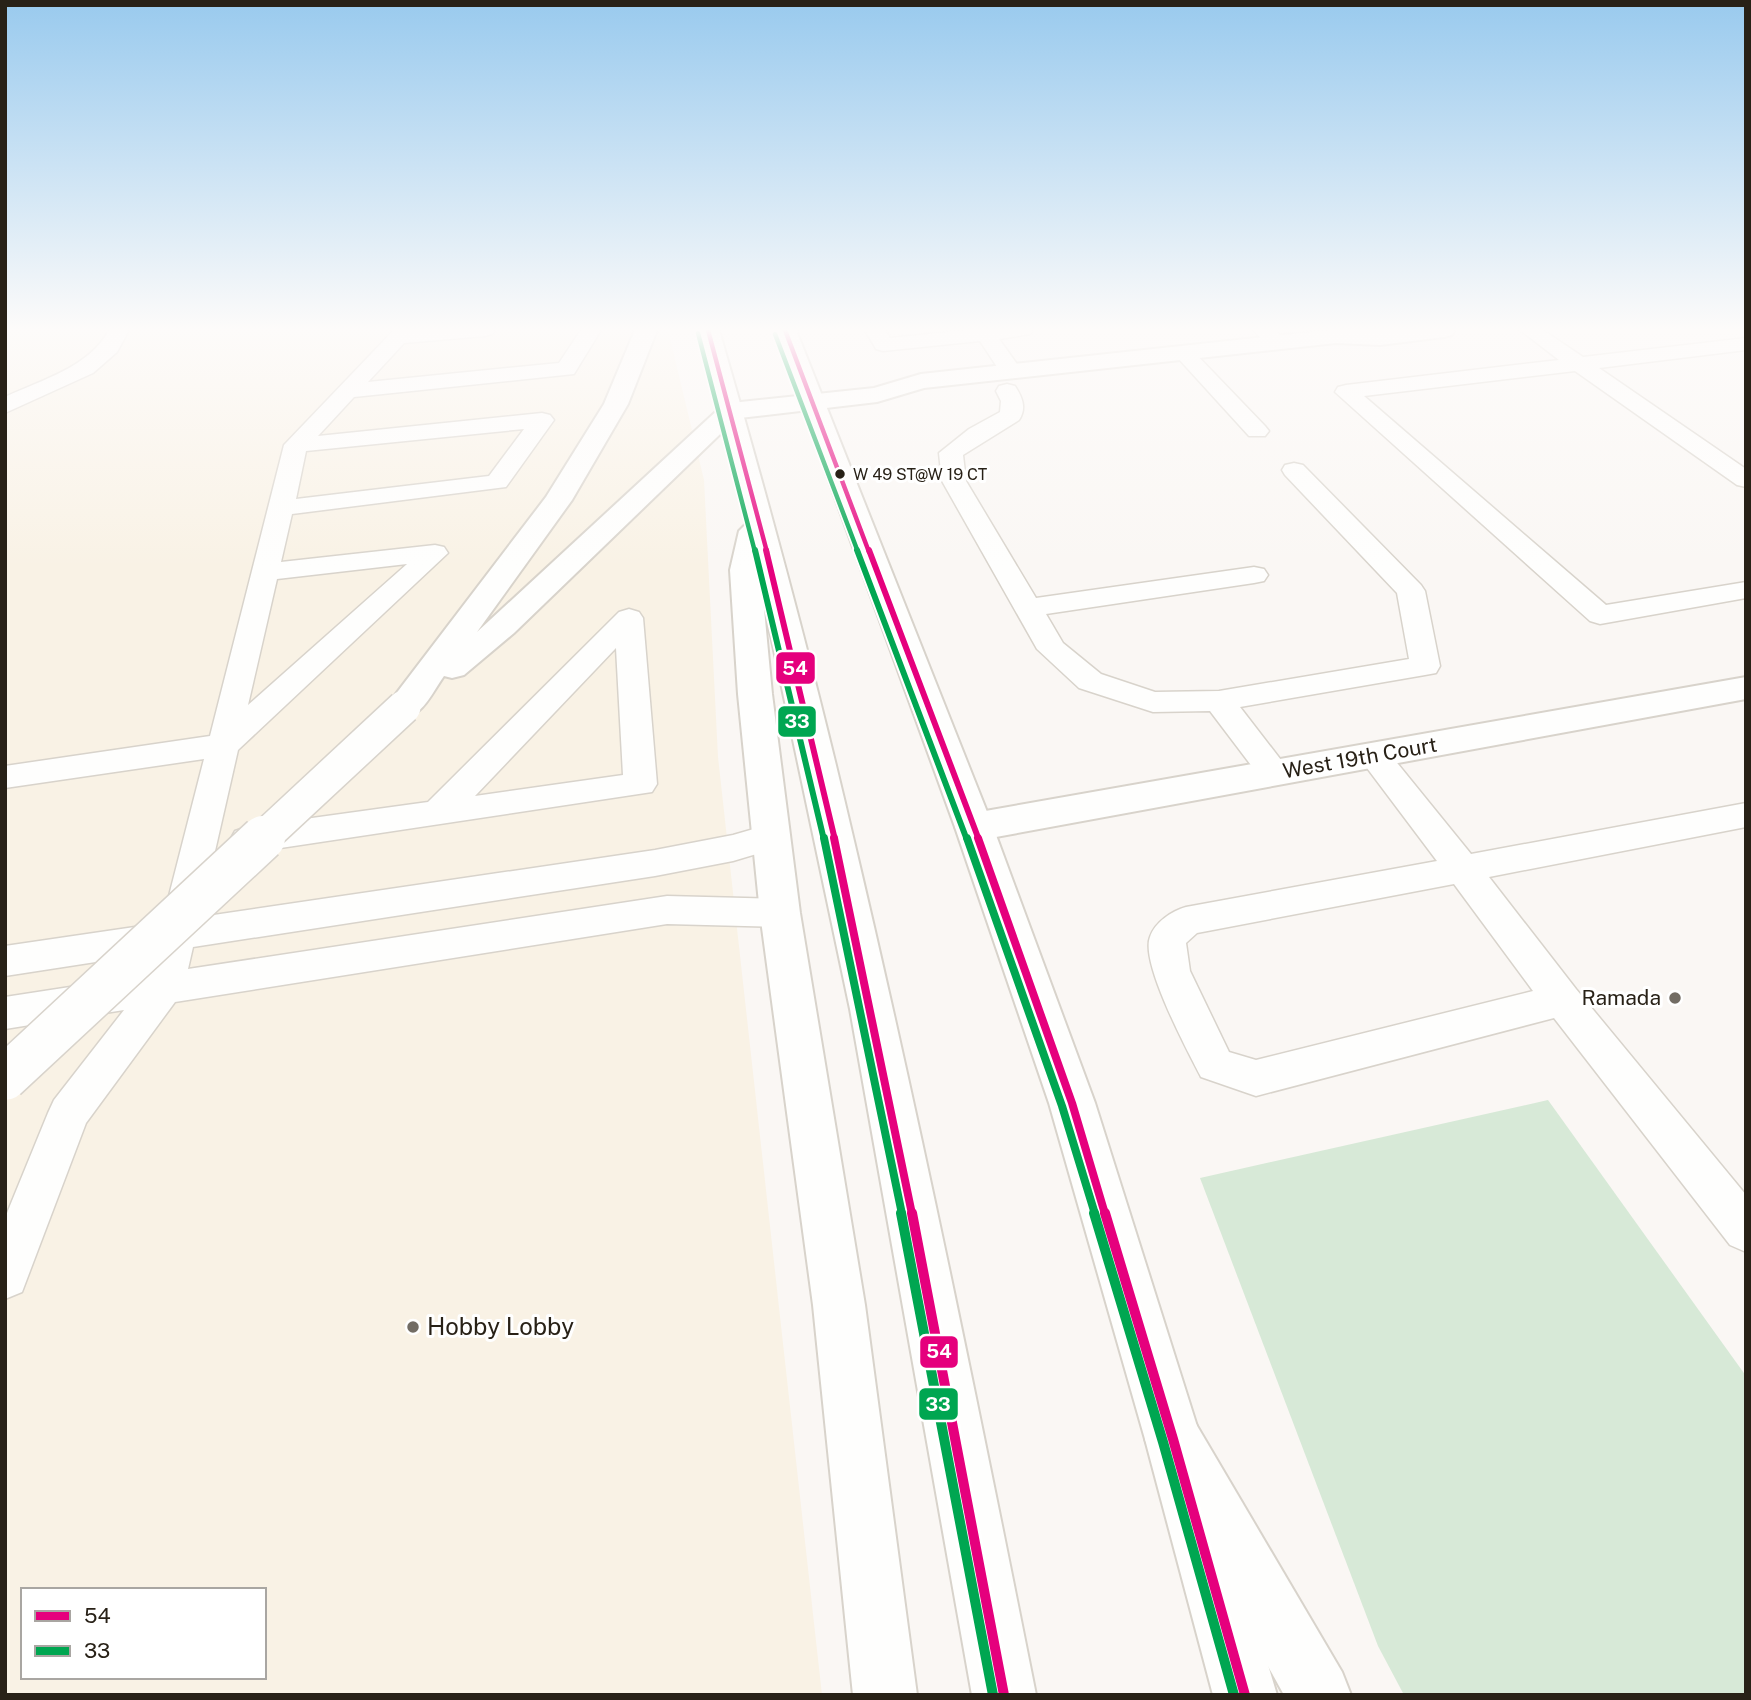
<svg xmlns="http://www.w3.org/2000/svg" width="1751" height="1700" font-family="'Public Sans',sans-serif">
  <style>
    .commercial { fill: #f9f2e5; fill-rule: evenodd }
    .green { fill: #d7e9d7 }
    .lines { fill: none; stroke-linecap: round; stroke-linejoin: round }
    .lane-casing { stroke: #d8d3cb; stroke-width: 3 }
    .street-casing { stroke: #d8d3cb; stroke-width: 4 }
    .secondary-casing { stroke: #d8d3cb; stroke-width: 4 }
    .primary-casing { stroke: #d8d3cb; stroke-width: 4 }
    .highway-casing { stroke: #d8d3cb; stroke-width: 4 }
    .lane { fill: #fefefd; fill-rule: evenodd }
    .street { fill: #fefefd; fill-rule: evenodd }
    .secondary { fill: #fefefd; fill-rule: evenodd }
    .primary { fill: #fefefd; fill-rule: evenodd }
    .highway { fill: #fefefd; fill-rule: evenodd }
    .highway-bridge-far1-casing { stroke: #d8d3cb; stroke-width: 36; stroke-linecap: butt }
    .highway-bridge-casing { stroke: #d8d3cb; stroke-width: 47; stroke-linecap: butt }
    .highway-bridge-far1 { stroke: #fefefd; stroke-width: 33 }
    .highway-bridge { stroke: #fefefd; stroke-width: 44 }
    .bus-1-far3-casing { stroke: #fff; stroke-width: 8 }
    .bus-1-far2-casing { stroke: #fff; stroke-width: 10 }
    .bus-1-far1-casing { stroke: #fff; stroke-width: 13 }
    .bus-1-casing { stroke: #fff; stroke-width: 16 }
    .bus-2-far3-casing { stroke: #fff; stroke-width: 8 }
    .bus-2-far2-casing { stroke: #fff; stroke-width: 10 }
    .bus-2-far1-casing { stroke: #fff; stroke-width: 13 }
    .bus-2-casing { stroke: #fff; stroke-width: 16 }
    .bus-1-far3 { stroke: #e5007d; stroke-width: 4.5 }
    .bus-1-far2 { stroke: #e5007d; stroke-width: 6 }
    .bus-1-far1 { stroke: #e5007d; stroke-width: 8 }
    .bus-1 { stroke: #e5007d; stroke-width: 10 }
    .bus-2-far3 { stroke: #00a651; stroke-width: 4.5 }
    .bus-2-far2 { stroke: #00a651; stroke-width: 6 }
    .bus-2-far1 { stroke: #00a651; stroke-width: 8 }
    .bus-2 { stroke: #00a651; stroke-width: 10 }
    .bus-dot { fill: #282117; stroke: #fff; stroke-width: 2.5 }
    .poi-dot { fill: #726c64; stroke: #fff; stroke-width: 2.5 }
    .labels { text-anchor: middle; stroke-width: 6; stroke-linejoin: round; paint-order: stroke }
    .far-bus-label { font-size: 16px; fill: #282117; stroke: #fff; text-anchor: start }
    .street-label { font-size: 21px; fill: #282117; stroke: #fff }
    .poi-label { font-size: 21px; fill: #282117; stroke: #fff; text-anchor: end }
    .near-poi-label { font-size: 24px; fill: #282117; stroke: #fff; text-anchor: start }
    .line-badge { stroke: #fff; stroke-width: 2.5 }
    .badge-label { font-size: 19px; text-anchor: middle; font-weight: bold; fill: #fff }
  </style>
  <rect width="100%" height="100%" fill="#faf7f4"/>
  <path class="commercial" d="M5 330H668L704 480 718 757 822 1695H5ZM23 1590H264V1677H23Z"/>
  <polygon class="green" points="1548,1100 1746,1376 1746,1695 1404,1695 1378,1646 1200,1178"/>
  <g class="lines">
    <g class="lane-casing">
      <g id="lane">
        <path d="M109 330H129L117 352 93 373 5 413V397C41 380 90 367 109 330Z"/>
        <path d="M394 330H495L492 334 485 336 404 343 368 382 559 363 581 330H601L574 374 354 397 318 436 542 413 550 415 554 420 506 487 292 514 281 562 435 545 444 547 448 553 238 750 200 917 655 850 733 835 771 824 783 828 788 837 783 846 733 861 655 876 193 947 188 969 667 896 780 899 793 903 798 913 793 923 780 927 667 924 175 1002 86 1123 22 1292 5 1299V1218L48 1113 54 1100 124 1010 5 1029V997L148 975 154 953 5 976V946L162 923 204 759 5 788V766L210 736 284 445ZM524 429 489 476 296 499 306 451ZM407 564 248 705 277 579Z"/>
        <polygon points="865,330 885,330 890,338 967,330 1033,330 1030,334 999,339 1022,371 1019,376 1003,376 980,341 883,351 876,349"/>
        <polygon points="1253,330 1275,330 1287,343 1284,347 1270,347"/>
        <polygon points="1520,330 1543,330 1583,357 1746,338 1746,350 1599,368 1746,469 1746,487 1737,485 1575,371 1364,396 1606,605 1746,582 1746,598 1600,624 1590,621 1335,392 1338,387 1346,385 1559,360"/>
        <polygon points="1184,347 1191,349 1265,426 1269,431 1265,436 1249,436 1177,357 1173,353 1177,349"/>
        <path d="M1007 384 1015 386C1022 397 1027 408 1019 420L963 455 966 481 1036 598 1254 567 1264 569 1268 575 1264 581 1254 583 1046 614 1063 643 1101 674 1155 692 1219 691 1409 659 1397 593 1285 475 1282 470 1285 465 1294 463 1303 465 1421 585 1425 591 1440 666 1436 673 1425 675 1240 707 1291 773 1287 781 1275 784 1263 781 1210 711 1153 712 1079 688 1037 649 942 481 939 453 969 429 1000 412 1001 401 996 391 999 386Z"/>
        <path d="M629 609 639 612 643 618 657 784 652 792 247 853 235 849 230 840 235 831 247 827 428 802 619 612ZM616 648 623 775 475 796Z"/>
        <path d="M1374 745 1385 748 1471 854 1746 803V827L1489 877 1576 989 1746 1195V1252L1730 1245 1554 1018 1256 1096 1201 1077C1187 1050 1140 962 1150 937 1155 922 1172 911 1186 907L1437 861 1358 756 1363 748ZM1454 884 1533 991 1256 1060 1229 1052 1190 971 1186 943 1197 933Z"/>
      </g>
    </g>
    <g class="street-casing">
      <polygon id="street" points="1746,677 1746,699 974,841 961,837 955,827 961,817 974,813"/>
    </g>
    <g class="secondary-casing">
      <polygon id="secondary" points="1330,330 1455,330 1452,335 1444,337 1380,345 1336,343 924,388 877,402 731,419 722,416 718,411 722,406 731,403 874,388 921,374"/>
    </g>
    <g class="primary-casing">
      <g id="primary">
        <path d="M697 330H719C768 499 814 669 854 841 921 1124 979 1409 1036 1695H972L850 1009 763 598 772 694 800 913 865 1305 917 1695H853L813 1305 760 913 738 694 730 570 739 531 746 524Z"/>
        <polygon points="774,330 796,330 993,827 1095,1103 1201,1439 1277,1695 1213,1695 1145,1439 1049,1103 955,827"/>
      </g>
    </g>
    <g class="highway-casing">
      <g id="highway">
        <path d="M635 330H657L628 404 572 500 477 632 722 406 731 403 740 406 744 411 514 633 464 675 452 678 444 676C429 697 421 723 392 715L387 707 392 699 546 497 604 404Z"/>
        <polygon points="1173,1411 1193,1419 1342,1672 1351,1695 1284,1695 1153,1459 1145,1439 1153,1419"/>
      </g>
    </g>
    <use href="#lane" class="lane"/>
    <use href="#street" class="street"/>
    <use href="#secondary" class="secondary"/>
    <use href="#primary" class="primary"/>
    <use href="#highway" class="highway"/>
    <g class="highway-bridge-far1-casing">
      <polyline id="highway-bridge-far1" points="261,840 404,707"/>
    </g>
    <g class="highway-bridge-casing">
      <polyline id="highway-bridge" points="5,1078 263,838"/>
    </g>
    <use href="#highway-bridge-far1" class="highway-bridge-far1"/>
    <use href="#highway-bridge" class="highway-bridge"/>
    <g class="bus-1-far3-casing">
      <g id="bus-1-far3">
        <polyline points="708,330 767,552"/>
        <polyline points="785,330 869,552"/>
      </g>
    </g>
    <g class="bus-1-far2-casing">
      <g id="bus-1-far2">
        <polyline points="766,550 835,840"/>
        <polyline points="869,550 979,840"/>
      </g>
    </g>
    <g class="bus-1-far1-casing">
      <g id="bus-1-far1">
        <polyline points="834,838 912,1214"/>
        <polyline points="978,838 1072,1103 1105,1214"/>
      </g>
    </g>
    <g class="bus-1-casing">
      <g id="bus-1">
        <polyline points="912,1213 1004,1695"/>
        <polyline points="1105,1213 1173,1439 1245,1695"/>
      </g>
    </g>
    <g class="bus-2-far3-casing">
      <g id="bus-2-far3">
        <polyline points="698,333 755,552"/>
        <polyline points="775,334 858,552"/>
      </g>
    </g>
    <g class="bus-2-far2-casing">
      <g id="bus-2-far2">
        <polyline points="755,550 824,840"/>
        <polyline points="857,550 967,840"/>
      </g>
    </g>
    <g class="bus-2-far1-casing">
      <g id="bus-2-far1">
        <polyline points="824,838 902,1214"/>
        <polyline points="967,838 1062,1106 1095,1214"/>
      </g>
    </g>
    <g class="bus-2-casing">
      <g id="bus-2">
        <polyline points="901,1213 993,1695"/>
        <polyline points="1094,1213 1163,1442 1234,1695"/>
      </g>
    </g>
    <use href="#bus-1-far3" class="bus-1-far3"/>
    <use href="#bus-1-far2" class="bus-1-far2"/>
    <use href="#bus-1-far1" class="bus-1-far1"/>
    <use href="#bus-1" class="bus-1"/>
    <use href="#bus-2-far3" class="bus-2-far3"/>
    <use href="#bus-2-far2" class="bus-2-far2"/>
    <use href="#bus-2-far1" class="bus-2-far1"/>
    <use href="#bus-2" class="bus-2"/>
  </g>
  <linearGradient id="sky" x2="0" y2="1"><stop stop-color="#99caee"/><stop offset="0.58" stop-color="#fdfbfa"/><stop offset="1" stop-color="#fdfbfa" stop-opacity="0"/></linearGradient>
  <rect width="1751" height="568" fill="url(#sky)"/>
  <circle class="bus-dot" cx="840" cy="474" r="6"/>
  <g class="poi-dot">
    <circle cx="1675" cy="998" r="7"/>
    <circle cx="413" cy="1327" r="7"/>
  </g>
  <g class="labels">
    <g class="far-bus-label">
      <text x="853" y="480">W 49 ST@W 19 CT</text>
    </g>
    <g class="street-label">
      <text transform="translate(1360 758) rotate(-10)" y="7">West 19th Court</text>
    </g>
    <g class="poi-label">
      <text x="1661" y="1005">Ramada</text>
    </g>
    <g class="near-poi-label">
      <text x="427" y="1335">Hobby Lobby</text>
    </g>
  </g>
  <g class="line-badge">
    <rect x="775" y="651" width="41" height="34" rx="7" fill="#e5007d"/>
    <rect x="777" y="705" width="40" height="33" rx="7" fill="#00a651"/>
    <rect x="919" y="1335" width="40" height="34" rx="7" fill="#e5007d"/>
    <rect x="918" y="1387" width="41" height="34" rx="7" fill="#00a651"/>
  </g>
  <g class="badge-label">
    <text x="795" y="675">54</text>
    <text x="797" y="728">33</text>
    <text x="939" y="1358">54</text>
    <text x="938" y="1411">33</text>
  </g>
  <rect width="1751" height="1700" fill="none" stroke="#282117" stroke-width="14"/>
  <rect x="21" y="1588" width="245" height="91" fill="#ffffff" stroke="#a9a6a2" stroke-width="2"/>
  <rect x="35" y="1611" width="35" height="10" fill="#e5007d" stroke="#a9a6a2" stroke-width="2"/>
  <text x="84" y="1623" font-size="21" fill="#282117">54</text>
  <rect x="35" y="1646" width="35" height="10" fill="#00a651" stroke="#a9a6a2" stroke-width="2"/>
  <text x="84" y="1658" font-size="21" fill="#282117">33</text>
</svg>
